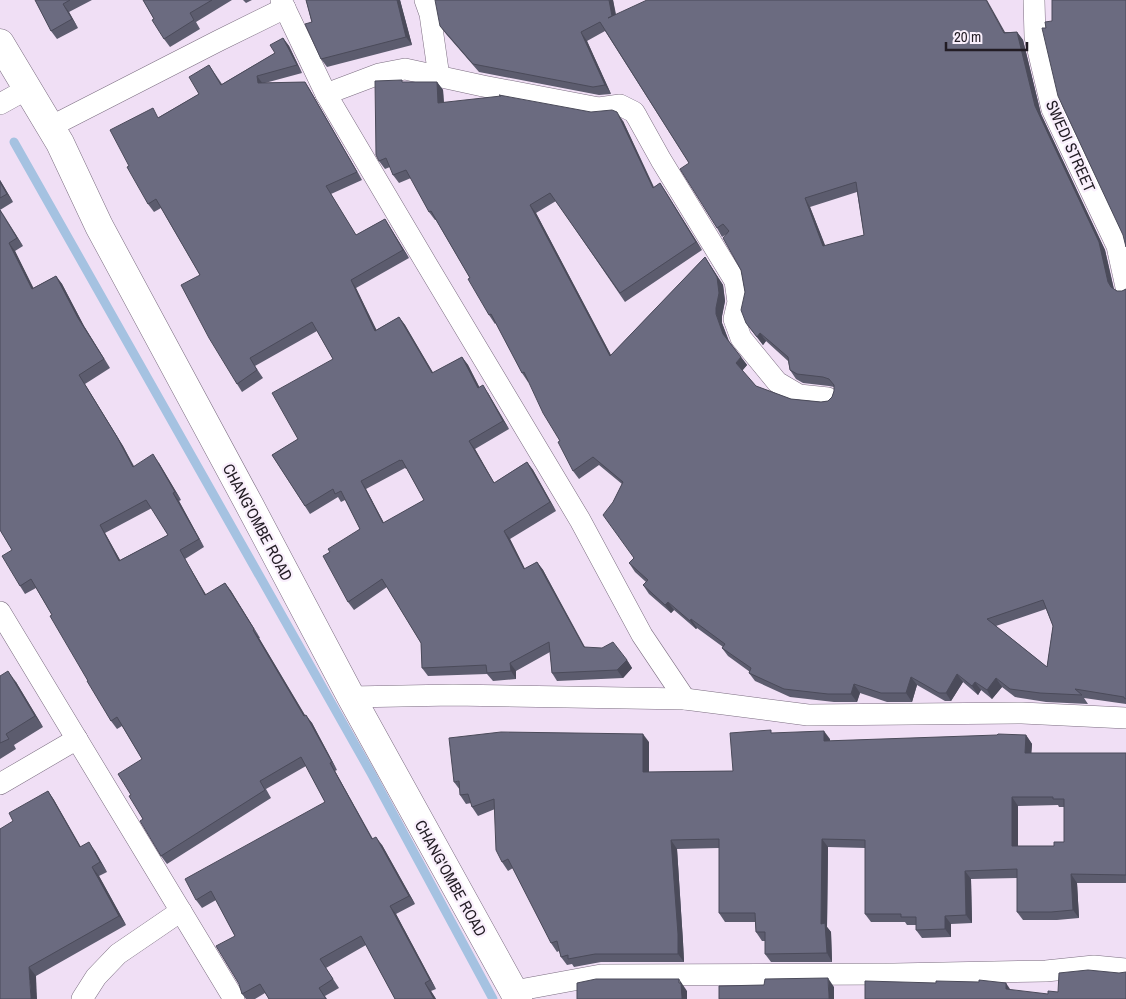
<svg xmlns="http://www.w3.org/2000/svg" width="1126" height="999" font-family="'Archivo Narrow',sans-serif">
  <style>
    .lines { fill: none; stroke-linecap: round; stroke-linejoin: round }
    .stream { stroke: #a5c2e1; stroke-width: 9 }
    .street-casing { stroke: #7b6d80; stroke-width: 22 }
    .secondary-casing { stroke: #7b6d80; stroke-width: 29 }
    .street { stroke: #fff; stroke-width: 21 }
    .secondary { stroke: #fff; stroke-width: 28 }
    .wall { fill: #5c5c6e; fill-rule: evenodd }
    .shaded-wall { fill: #4b4b5a }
    .building { fill: #6b6b80; stroke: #4b4b5a; fill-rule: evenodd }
    .labels { text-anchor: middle; stroke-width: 4.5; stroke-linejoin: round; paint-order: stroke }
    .street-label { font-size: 16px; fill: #221c24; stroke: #f9effc }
  </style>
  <rect width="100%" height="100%" fill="#f0dff5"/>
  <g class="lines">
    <polyline class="stream" points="14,142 371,773 493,999"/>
    <g class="street-casing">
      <g id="street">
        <polyline points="281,0 326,94 426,263 580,520 642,635 685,699"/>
        <polyline points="425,0 430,14 439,77"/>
        <polyline points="1034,0 1035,37 1052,109 1117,246 1126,287"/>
        <polyline points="326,94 379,74 405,69 483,86 599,108 620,105 634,112 637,117 661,160 735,281 738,302 734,319 741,338 777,382 799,395 828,398"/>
        <polyline points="0,104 27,89"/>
        <polyline points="50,127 218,41 285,8"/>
        <polyline points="0,612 234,999"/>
        <polyline points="351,697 453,695 685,699 808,715 1022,713 1126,718"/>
        <polyline points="0,784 77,739"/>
        <polyline points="514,991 601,975 894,974 1046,971 1094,966 1126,969"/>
        <polyline points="82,999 96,977 118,954 181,911"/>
      </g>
    </g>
    <g class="secondary-casing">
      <polyline id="secondary" points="0,43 60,143 99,226 250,506 351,697 518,999"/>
    </g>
    <use href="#street" class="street"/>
    <use href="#secondary" class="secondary"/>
  </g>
  <g class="wall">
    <polygon points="35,0 92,0 69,12 78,28 57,39 51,31"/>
    <polygon points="143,0 232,0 196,22 200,29 170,47 164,39 154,19"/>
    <polygon points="243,0 252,0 246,3"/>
    <polygon points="306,0 400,0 412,45 327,67 321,59"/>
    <path d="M613 0 616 14 1005 32H1017L1023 40 1041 114 1105 250 1114 289 1117 291H1122L1126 289V704L1084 698 1088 704 1046 702 1015 697 1002 687 992 699 981 690 978 695 963 682 951 701H945L917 685 912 702H887L860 693 857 702H834L790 697 755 681 749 673 750 672 728 656 722 648 723 647 697 628 696 629 674 610 671 613 649 594 643 585 646 582 635 572 629 563 634 558 613 502 622 484 599 465 579 479 573 471 560 441 529 381 528 382 522 373 496 323 495 324 489 315 470 278 436 220H435L429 212 411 178 399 183 393 175 390 167 385 169 379 161 404 82H437L443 90 444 102 623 121 654 187 660 183 702 250 625 302 556 201 536 213 611 355 705 257 723 285 725 301 722 316V323L729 341 747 365 742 371 756 386 791 399 821 402 828 401 832 397 834 391V387L829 386 803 383 796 379 790 370 788 361 766 341 763 345 746 323 745 292 741 270 727 234 722 237 717 228 689 163 605 31 587 41 611 94 599 95 479 72 446 34 440 26ZM857 192 864 235 825 246 810 207ZM1046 609 1053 626 1047 667 996 626Z"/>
    <path d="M283 38 289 46 302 73 265 83 305 82 310 90 362 180 331 194 356 235 385 219 409 258 356 288 376 330 399 317 405 325 433 373 462 357 468 365 479 387 488 393 509 429 475 449 494 483 527 462 533 470 556 511 510 539 525 569 537 562 543 570 585 647 627 660 632 668 623 678 557 681 552 673 550 652 516 671V679L493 681 487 674 428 676 422 668 421 643 387 587 354 610 348 602 330 552 360 529 345 500 341 502 338 497 310 514 272 455 298 439 333 359 317 331 255 366 263 378 242 392 237 384 200 275 161 208 154 212 148 204 129 166 159 117 199 94 209 65 222 84 275 53ZM405 468 406 469H407L424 500 384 523 366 489Z"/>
    <path d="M0 180 13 202 0 210 23 246 15 251 33 288 56 276 62 284 84 326 110 368 85 384 123 446 134 466 159 463 181 500 179 501 204 547 185 559 206 595 225 583 231 591 260 638H259L305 715 312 723 337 770 335 771 373 839 382 845 415 904 396 914 436 989 431 991 436 999H395L366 945 326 968 339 988 325 996 327 999H269L265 993 255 999H246L242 994 235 936 216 900 202 908 196 900 325 802 306 766 266 789 271 798 167 864 161 856 131 795 142 759 122 726 117 729 111 721 88 681 52 615 36 588 25 594 20 586 12 550 0 530ZM152 508 168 535 120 560 105 533Z"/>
    <polygon points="0,676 16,682 43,727 14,745 16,749 0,759"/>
    <path d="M773 733 830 739V741L1026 735 1032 744 1031 753H1126V883H1077L1079 918 1057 920H1023L1017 912V878L971 879 972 923 951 924V937L922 938 916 930V925H907L905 922H871L865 914V848L828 847 827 927 831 932 832 962H771L765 954V941H762L756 932 755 922H725L719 913V848L677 849 683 942 684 962H601L574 967 572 964 567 965 561 957 559 951 557 952 551 943 513 868 508 871 502 862 495 809 478 816 472 807 471 803 466 804 460 795V790L454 782 649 742V772L733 771ZM1058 805 1059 807H1064V842L1054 846H1018V806Z"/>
    <polygon points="48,791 54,800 81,847 95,851 107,872 99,876 126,925 36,976 0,999 13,821"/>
  </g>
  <g class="shaded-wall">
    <polygon points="397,0 400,0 412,45 406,37"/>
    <polygon points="609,0 613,0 617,24 612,16"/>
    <polygon points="986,0 987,0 1010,41 1004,33"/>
    <polygon points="63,4 69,12 78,28 72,19"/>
    <polygon points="581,32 587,41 611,94 605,85"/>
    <polygon points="1017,32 1023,40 1041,114 1105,250 1114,290 1108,282 1035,106"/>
    <polygon points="283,38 289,46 302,73 297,65"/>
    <polygon points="257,76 263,84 258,83"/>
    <polygon points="305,82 310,90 362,180 357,172"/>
    <polygon points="437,82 443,90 444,111 438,103"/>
    <polygon points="617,112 623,121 658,197 653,188"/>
    <polygon points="0,180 13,202 7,194 0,182"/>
    <polygon points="660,183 666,192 702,250 696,242"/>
    <polygon points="805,198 810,207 829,255 823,246"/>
    <polygon points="530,205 536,213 616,365 610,356"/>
    <polygon points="0,209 23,246 17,238"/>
    <polygon points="385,219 390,227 409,258 403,250"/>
    <polygon points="9,243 15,251 38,297 32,289"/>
    <polygon points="705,257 723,285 725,301 722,316 722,323 729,342 723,334 716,314"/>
    <polygon points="56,276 62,284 84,326 110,368 78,318"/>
    <polygon points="351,280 356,288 381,339 375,331"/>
    <polygon points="399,317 405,325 438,381 432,373"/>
    <polygon points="760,333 766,341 763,345 757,337"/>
    <polygon points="462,357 468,365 484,396 478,388"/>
    <polygon points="741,357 747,365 741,372 736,363"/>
    <polygon points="79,375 123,446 138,475 133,467"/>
    <polygon points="483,385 488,393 509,429 503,421"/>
    <polygon points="469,441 475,449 499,491 494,483"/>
    <polygon points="153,454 159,463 181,500 175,492"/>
    <polygon points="527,462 533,470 556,511 550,502"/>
    <polygon points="361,481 366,489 388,531 383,523"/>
    <polygon points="173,493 179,501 204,547 199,539"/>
    <polygon points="100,525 105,533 125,569 119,561"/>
    <polygon points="504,531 510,539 529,577 524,569"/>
    <polygon points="180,550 185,559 211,603 205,595"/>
    <polygon points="537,562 543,570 589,656 584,647"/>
    <polygon points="225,583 231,591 260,638 254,629"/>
    <polygon points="668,602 674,610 671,613 665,605"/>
    <polygon points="691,619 697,628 696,629 690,621"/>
    <polygon points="253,630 259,638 310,724 304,716"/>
    <polygon points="627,660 632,668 623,678 617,670"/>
    <polygon points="510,663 516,671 516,679 511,671"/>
    <polygon points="8,671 16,682 43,727 35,716"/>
    <polygon points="957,674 963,682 951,701 946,693"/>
    <polygon points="911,677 917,685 912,702 906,693"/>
    <polygon points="996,678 1002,687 992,699 987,690"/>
    <polygon points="975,682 981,690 978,695 972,686"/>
    <polygon points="854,684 860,693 857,702 851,694"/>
    <polygon points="306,715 312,723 337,770 332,762"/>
    <polygon points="824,731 830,739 830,750 824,741"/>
    <polygon points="643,734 649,742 649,781 643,772"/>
    <polygon points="1026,735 1032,744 1031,761 1025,753"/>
    <polygon points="330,763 335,771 377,848 372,839"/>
    <polygon points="48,791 54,800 86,857 80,847"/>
    <polygon points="1012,797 1018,806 1018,855 1012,846"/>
    <polygon points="376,837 382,845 415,904 409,896"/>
    <polygon points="822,839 828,847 827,927 831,932 832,962 827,953 821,924"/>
    <polygon points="671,840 677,849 683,942 684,962 678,954"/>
    <polygon points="89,842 95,851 107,872 100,862"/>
    <polygon points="92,867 99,876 126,925 119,916"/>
    <polygon points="965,871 971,879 972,923 966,915"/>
    <polygon points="1071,874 1077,883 1079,918 1073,910"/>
    <polygon points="390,906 396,914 436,989 430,980"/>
    <polygon points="945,916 951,924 951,937 945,929"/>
    <polygon points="29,967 36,976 37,999 31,999"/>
    <polygon points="828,978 834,987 834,999 829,999"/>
    <polygon points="679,979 687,991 687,999 682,999"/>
    <polygon points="425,983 431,991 436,999 434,999"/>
    <polygon points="1006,983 1012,992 1006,989"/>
  </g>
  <g class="building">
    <polygon points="35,0 70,0 63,4 72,19 51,31"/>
    <polygon points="143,0 212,0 190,13 194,20 164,39 152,20 154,19"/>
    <polygon points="306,0 397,0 406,37 321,59 305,24 312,22"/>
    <path d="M435 0H609L612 16 608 18 647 0H986L1004 33 1017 32 1035 106 1099 242 1108 282 1111 287 1117 291H1122L1126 289V699L1124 698V697L1075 689 1082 695 1040 693 1010 689 996 678 987 690 975 682 972 686 957 674 946 693H939L911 677 906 693H881L854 684 851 694H828L784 689 749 673 751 668 722 648 725 644 691 619 690 621 668 602 665 605 643 585 648 580 629 563 634 558 603 515 613 502 623 482 593 457 573 471 558 442 560 441 543 413 524 372 522 373 491 314 489 315 468 279 470 278 431 211 429 212 406 170 393 175 386 158 379 161 376 155 375 81 402 80V82H437L438 103 501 96 499 95 591 112 612 110 617 112 653 188 660 183 696 242 620 293 550 193 530 205 610 356 705 257 717 277 719 293 716 308V314L723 334 741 357 736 363 756 386 791 399 821 402 828 401 832 397 834 391V385L829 379 823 377 797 374 790 370 788 357 760 333 757 337 746 323 741 310 745 292 741 270 723 238 729 231 723 224 717 228 680 169 689 163 600 22 581 32 605 85 593 87 473 64 440 26ZM856 182 864 235 823 246 805 198ZM1043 600 1053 626 1047 667 987 619Z"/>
    <polygon points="1052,0 1126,0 1126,247 1123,235 1058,96 1042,28 1046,28 1045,22 1052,21"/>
    <path d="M283 38 297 65 257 76 258 83 305 82 357 172 326 186 356 235 385 219 403 250 351 280 375 331 399 317 432 373 462 357 478 388 483 385 503 421 469 441 494 483 527 462 550 502 504 531 524 569 537 562 584 647 602 648 613 642 627 660 617 670 552 673 549 642 510 663 511 671 487 673 486 665 422 668 421 643 382 579 348 602 323 556 330 552 328 549 360 529 341 491 335 494 333 489 305 506 272 455 298 439 272 393 333 359 312 322 250 358 257 370 237 384 209 338 181 285 200 275 156 199 148 204 127 167 129 166 110 130 153 108 158 118 199 94 189 77 209 65 221 85 275 53 270 45ZM400 460V461L402 460 424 500 383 523 361 481Z"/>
    <polygon points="0,182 7,194 0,198"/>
    <path d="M0 210 17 238 9 243 32 289 56 276 78 318 104 359 79 375 117 437 133 467 153 454 175 492 173 493 199 539 180 550 205 595 225 583 254 629 253 630 304 716 306 715 332 762 330 763 372 839 376 837 409 896 390 906 430 980 425 983 434 999H395L361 936 320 959 333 979 319 988 326 999H269L260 984 242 994 239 984 216 946 235 936 211 891 196 900 185 879 325 802 301 757 260 781 265 790 161 856 140 821 143 819 129 796 131 795 118 774 142 759 117 717 111 721 87 681H88L50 616 52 615 31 579 20 586 2 556 12 550 0 530ZM146 500 168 535 119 561 100 525Z"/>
    <polygon points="8,671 35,716 6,734 9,739 0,743 0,676"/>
    <path d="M771 730V733L824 731V741L997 735 998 734 1026 735 1025 753H1126V875L1071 874 1073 910 1051 912H1017V869L965 871 966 915 945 916V929L916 930V917H901V914H865V840L822 839 821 924 825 923 827 953 765 954V932H756L755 913H719V839L671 840 678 934V954H595L568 959V955L561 957 557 941 551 943 508 859 502 862 496 850 494 799 472 807 468 794 460 795 459 781 454 782 449 738 501 732 643 734V772L733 771 730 733ZM1012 797H1053V799H1064V842H1054V846H1012Z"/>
    <polygon points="48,791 80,847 89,842 100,862 92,867 119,916 29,967 31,999 0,999 0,829 13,821 9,813"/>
    <polygon points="1088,970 1119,973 1126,972 1126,999 865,999 865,981 936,983 936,981 979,982 979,980 1006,983 1006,989 1048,994 1048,991 1058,992 1059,973"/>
    <polygon points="828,978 829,999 719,999 719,986 764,985 765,979"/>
    <polygon points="596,979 679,979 679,983 681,983 682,999 577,999 577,983"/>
  </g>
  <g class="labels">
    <g class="street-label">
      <text transform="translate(1071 146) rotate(66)" y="6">SWEDI STREET</text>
      <text transform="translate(258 522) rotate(62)" y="6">CHANG'OMBE ROAD</text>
      <text transform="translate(451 878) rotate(61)" y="6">CHANG'OMBE ROAD</text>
    </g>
  </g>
  <path d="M946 42v8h81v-8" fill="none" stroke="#221c24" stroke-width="2.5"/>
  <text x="954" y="42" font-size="15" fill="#221c24" stroke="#f9effc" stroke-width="4" paint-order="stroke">20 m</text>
</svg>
